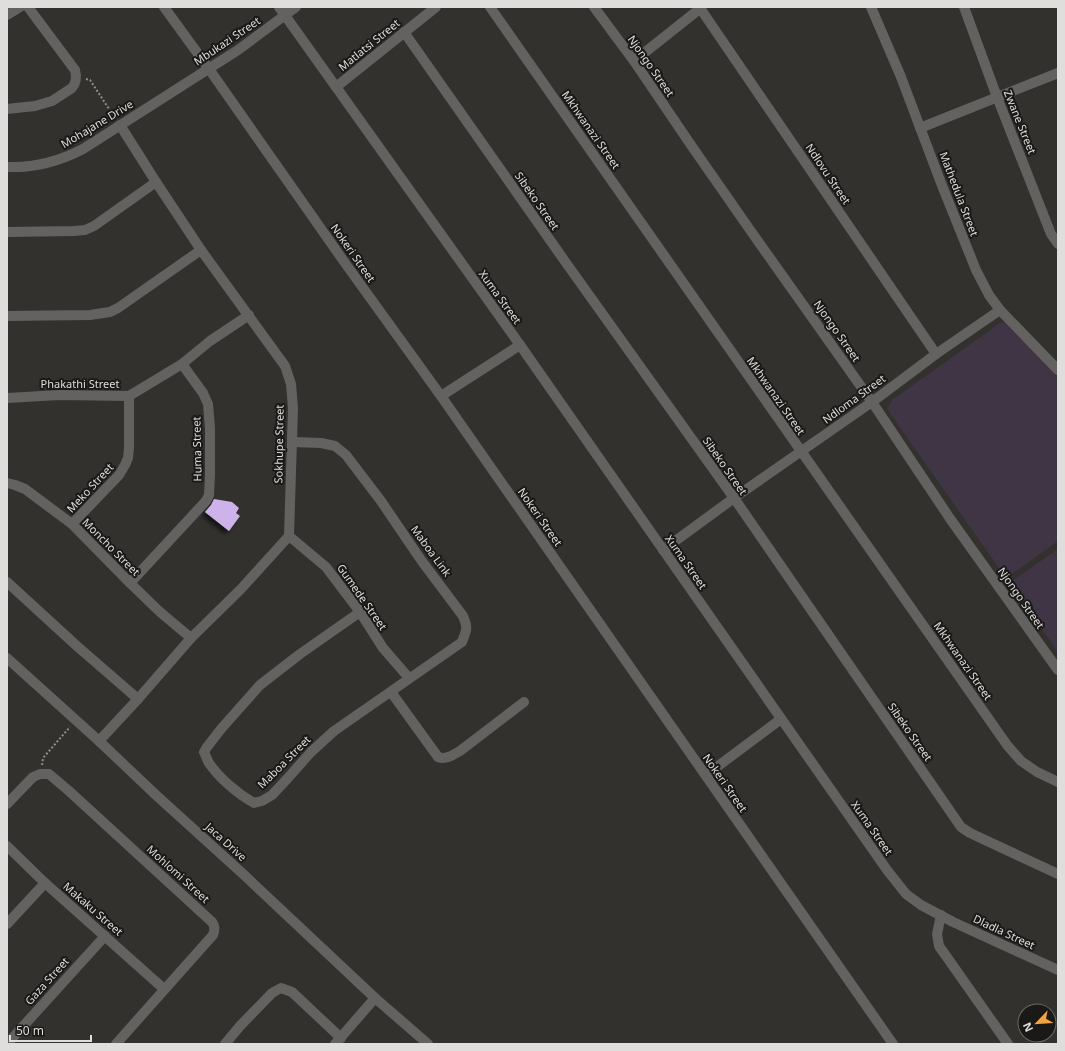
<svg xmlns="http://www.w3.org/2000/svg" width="1065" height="1051" font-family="'Noto Sans',sans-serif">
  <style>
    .education { fill: #3f3544 }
    .building { fill: #ceb3ea; filter: url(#shadow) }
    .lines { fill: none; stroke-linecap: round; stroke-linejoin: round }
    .path { stroke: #908f8d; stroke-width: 2; stroke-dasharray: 2 2; stroke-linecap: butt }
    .minor { stroke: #646261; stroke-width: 10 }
    .tertiary { stroke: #646261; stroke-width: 10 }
    .labels { text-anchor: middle; stroke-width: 4; stroke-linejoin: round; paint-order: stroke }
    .street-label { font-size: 11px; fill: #dfdedc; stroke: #1a1918 }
  </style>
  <defs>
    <filter id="shadow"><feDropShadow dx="-3.5" dy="3.5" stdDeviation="2" flood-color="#0009"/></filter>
  </defs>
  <rect width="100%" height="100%" fill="#32312e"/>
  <g class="education">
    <polygon points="1006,322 1058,377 1058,541 1006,578 887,409 892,400 1000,323"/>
    <polygon points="1058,549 1058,652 1009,583"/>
  </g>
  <polygon class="building" points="214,499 232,502 239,508 236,513 240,516 229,531 205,512 211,505"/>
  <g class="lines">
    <g class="path">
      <polyline points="86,79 90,80 115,118"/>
      <polyline points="42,765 43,758 70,727"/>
    </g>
    <g class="minor">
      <polyline points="164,7 209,69 345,263 441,396 893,1044"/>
      <polyline points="279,7 520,345 887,870 906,894 921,905 953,922 1058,970"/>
      <polyline points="490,7 1007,745 1021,761 1037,772 1058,782"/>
      <polyline points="594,7 634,61 693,148 755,237 872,402 951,520 1058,670"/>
      <polyline points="871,7 901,77 941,183 976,270 989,295 1000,310 1058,370"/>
      <polyline points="964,7 997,97 1051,234 1058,244"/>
      <polyline points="700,8 936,354"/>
      <polyline points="7,15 20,7"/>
      <polyline points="404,32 564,260 734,498 961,827 970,833 1058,874"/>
      <polyline points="634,61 702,7"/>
      <polyline points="336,87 436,7"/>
      <path d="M7 109 35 106 52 101 72 88C76 83 77 77 75 70L28 7"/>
      <polyline points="920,128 1058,73"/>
      <polyline points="7,232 74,231 85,230 94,226 156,182"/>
      <polyline points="7,316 90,315 110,312 118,308 201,250"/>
      <polyline points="441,396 520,345"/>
      <polyline points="7,398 59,395 129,396 182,364 210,341 249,315"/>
      <path d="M292 442 321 443 335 446 346 455 381 501 421 560 463 616C468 628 467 629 462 642L334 731 311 752 287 779 272 795 262 801 254 803C238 794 219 778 209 763 207 760 206 756 204 752L207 747 221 729 260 685 300 654 360 612"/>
      <polyline points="7,483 15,485 25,489 72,524 130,583 160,612 191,638"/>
      <polyline points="72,524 119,475 125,465 128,458 129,448 129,396"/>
      <polyline points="289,536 326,567 360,612 383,648 409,678"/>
      <polyline points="663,550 734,498 872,402 936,354 1000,310"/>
      <polyline points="7,582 78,647 138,699"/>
      <polyline points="130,583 206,501 209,495 210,475 210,428 208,404 203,393 182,364"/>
      <path d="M391 692 438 757C446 760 453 755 460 751L524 702"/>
      <polyline points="99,741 138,699 191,638 240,590 289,536 293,408 291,384 285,366 201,250 156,182 120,125"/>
      <polyline points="706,775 781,719"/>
      <path d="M7 804 33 777 40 774H49L69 791 212 922C215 926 215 930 213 935L116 1044"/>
      <polyline points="7,846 45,883 164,989"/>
      <polyline points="941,915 937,934 939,946 1008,1044"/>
      <polyline points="7,924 45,883"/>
      <polyline points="7,1044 105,936"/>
      <polyline points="225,1044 240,1026 272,993 281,988 292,992 341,1038"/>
      <polyline points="335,1044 375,998"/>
    </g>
    <g class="tertiary">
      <path d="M7 167C33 168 60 161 83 149L238 50 296 7"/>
      <polyline points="7,658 99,741 157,796 242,873 375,998 428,1044"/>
    </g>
  </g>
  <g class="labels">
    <g class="street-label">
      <text transform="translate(227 41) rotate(-34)" y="4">Mbukazi Street</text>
      <text transform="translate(369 45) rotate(-39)" y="4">Matlatsi Street</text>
      <text transform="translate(651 66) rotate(55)" y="4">Njongo Street</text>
      <text transform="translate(1020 122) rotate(68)" y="4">Zwane Street</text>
      <text transform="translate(97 124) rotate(-31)" y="4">Mohajane Drive</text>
      <text transform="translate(591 130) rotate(55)" y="4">Mkhwanazi Street</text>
      <text transform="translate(828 174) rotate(56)" y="4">Ndlovu Street</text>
      <text transform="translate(959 194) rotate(69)" y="4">Mathedula Street</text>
      <text transform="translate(537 201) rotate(55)" y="4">Sibeko Street</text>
      <text transform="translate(353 253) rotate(55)" y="4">Nokeri Street</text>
      <text transform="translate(500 297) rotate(54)" y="4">Xuma Street</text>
      <text transform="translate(837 331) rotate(55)" y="4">Njongo Street</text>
      <text x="80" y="388">Phakathi Street</text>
      <text transform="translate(776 396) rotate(55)" y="4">Mkhwanazi Street</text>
      <text transform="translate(854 399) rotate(-36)" y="4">Ndloma Street</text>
      <text transform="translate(279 444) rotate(-89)" y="4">Sokhupe Street</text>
      <text transform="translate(197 449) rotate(-91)" y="4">Huma Street</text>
      <text transform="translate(725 466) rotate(55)" y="4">Sibeko Street</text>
      <text transform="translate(90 488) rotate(-47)" y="4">Meko Street</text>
      <text transform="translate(540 517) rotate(55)" y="4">Nokeri Street</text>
      <text transform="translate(111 547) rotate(45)" y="4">Moncho Street</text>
      <text transform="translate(431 551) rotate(54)" y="4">Maboa Link</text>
      <text transform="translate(686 562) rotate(55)" y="4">Xuma Street</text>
      <text transform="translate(362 597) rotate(55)" y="4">Gumede Street</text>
      <text transform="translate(1021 598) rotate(55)" y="4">Njongo Street</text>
      <text transform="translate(963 661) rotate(55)" y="4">Mkhwanazi Street</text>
      <text transform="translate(910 732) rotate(55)" y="4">Sibeko Street</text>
      <text transform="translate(284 762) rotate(-45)" y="4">Maboa Street</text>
      <text transform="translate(725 783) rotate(55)" y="4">Nokeri Street</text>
      <text transform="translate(872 828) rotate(55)" y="4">Xuma Street</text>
      <text transform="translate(226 842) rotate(42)" y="4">Jaca Drive</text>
      <text transform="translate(178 874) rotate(42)" y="4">Mohlomi Street</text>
      <text transform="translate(93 909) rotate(41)" y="4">Makaku Street</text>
      <text transform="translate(1004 932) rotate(25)" y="4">Dladla Street</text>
      <text transform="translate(47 981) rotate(-48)" y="4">Gaza Street</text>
    </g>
  </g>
  <rect width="1065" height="1051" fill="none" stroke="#dfdedc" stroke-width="16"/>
  <g transform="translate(1037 1023) rotate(245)"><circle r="19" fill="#1a1918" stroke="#696866"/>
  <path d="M0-3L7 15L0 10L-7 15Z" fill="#f3a442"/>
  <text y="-6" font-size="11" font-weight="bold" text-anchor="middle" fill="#dfdedc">N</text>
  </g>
  <path d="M10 1035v6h81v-6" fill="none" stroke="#dfdedc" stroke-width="2"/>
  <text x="16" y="1035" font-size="12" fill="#dfdedc" stroke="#1a1918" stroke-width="3" paint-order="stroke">50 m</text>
</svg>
